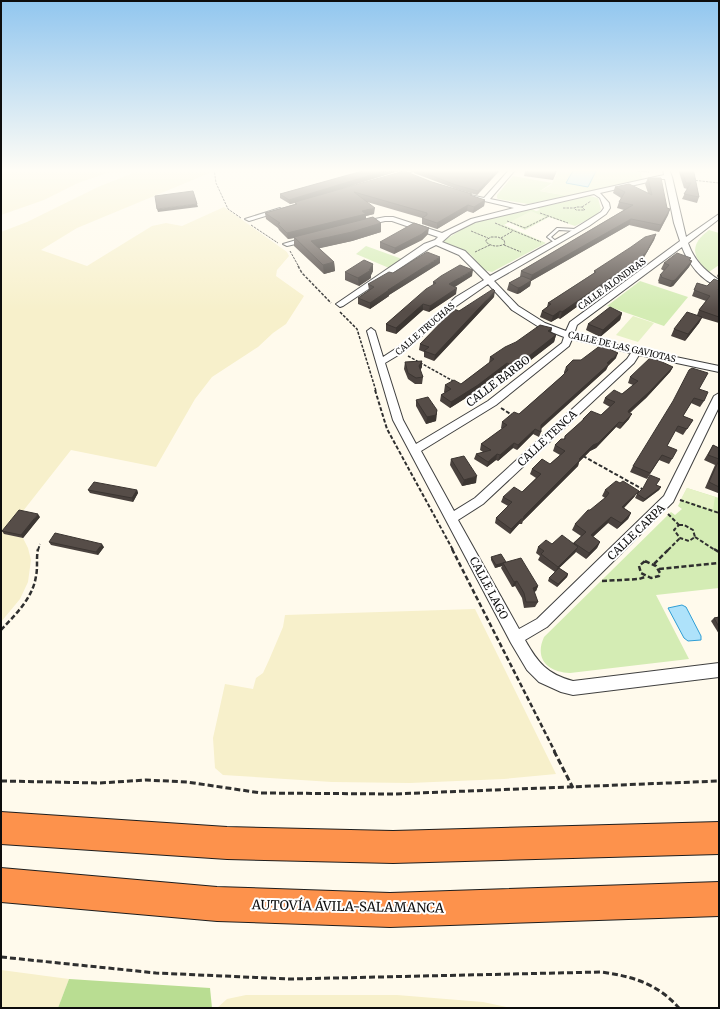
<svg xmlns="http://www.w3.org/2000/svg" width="720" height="1009" font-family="Merriweather,serif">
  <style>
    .farmland { fill: #f7f0cb }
    .green { fill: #d4ecb4 }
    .forest { fill: #b9dd92 }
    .pitch { fill: #e6f2c6 }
    .water { fill: #aee2fa; stroke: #309ed5 }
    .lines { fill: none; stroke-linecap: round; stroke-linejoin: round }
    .lane-casing { stroke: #404040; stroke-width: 2 }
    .street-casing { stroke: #404040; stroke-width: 2 }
    .highway-casing { stroke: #1e1e1e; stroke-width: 2 }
    .path-far4 { stroke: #2f2f2f; stroke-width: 1; stroke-dasharray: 2.5 1; stroke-linecap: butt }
    .path-far3 { stroke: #2f2f2f; stroke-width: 1.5; stroke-dasharray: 3 1.5; stroke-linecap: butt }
    .path-far2 { stroke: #2f2f2f; stroke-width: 2; stroke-dasharray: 4 2; stroke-linecap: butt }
    .path-far1 { stroke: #2f2f2f; stroke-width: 2.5; stroke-dasharray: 5 2.5; stroke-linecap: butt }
    .path { stroke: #2f2f2f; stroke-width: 3; stroke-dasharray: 6 3; stroke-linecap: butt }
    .lane { fill: #fff; fill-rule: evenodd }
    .street { fill: #fff; fill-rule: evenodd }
    .highway { fill: #fd924c; fill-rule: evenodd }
    .wall { fill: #4a423e }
    .shaded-wall { fill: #3c3632 }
    .building { fill: #564d48; stroke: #3c3632 }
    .labels { text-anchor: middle; stroke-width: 4; stroke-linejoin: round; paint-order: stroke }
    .far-street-label { font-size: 9px; fill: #0d0d0d; stroke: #fff }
    .street-label { font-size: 11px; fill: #0d0d0d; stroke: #fff }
    .near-street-label { font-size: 13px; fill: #0d0d0d; stroke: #fff }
  </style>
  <rect width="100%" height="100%" fill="#fffaec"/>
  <g class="farmland">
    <polygon points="1,169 119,169 78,183 44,200 1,215"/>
    <polygon points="143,169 211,169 212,172 77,228 41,250 87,266 152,226 166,223 182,226 224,207 287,252 289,256 277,270 276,276 304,296 286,324 273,333 258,347 212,377 195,399 156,467 71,450 5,534 23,538 28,548 31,560 28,582 20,599 1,622 1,232 27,222 98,187"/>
    <polygon points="475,609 556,774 504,779 410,783 332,782 223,775 215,768 213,738 225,684 253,689 256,678 263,673 269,660 283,627 285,615"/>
    <polygon points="1,970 69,979 58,1008 1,1008"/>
    <polygon points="246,995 397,995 483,1002 511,1008 217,1008 227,999"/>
  </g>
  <g class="green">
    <polygon points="513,176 552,183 540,191 569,196 528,204 498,199 497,198 497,195"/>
    <polygon points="590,196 598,198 601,209 597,215 575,226 549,217 525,230 509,222 504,225 546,243 492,272 484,270 470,254 444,243 443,241 469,225 477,222 532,209 536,211 540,210 537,208"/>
    <path d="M709 230 719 233V265L709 272C692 257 689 245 709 230Z"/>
    <polygon points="366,246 402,259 389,268 356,254"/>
    <polygon points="640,281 688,297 664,326 607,306"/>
    <path d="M687 488 719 498V588L656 595 689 659 570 673C548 672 534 659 544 637L671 512 675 515 682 509 678 506Z"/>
  </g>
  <polygon class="forest" points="69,979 210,988 212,1008 58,1008"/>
  <g class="pitch">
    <polygon points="560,169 604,169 641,171 642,180 569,196 540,191 551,185"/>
    <polygon points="531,211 545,217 524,227 510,222"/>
    <polygon points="633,316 654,323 638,342 616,335"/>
    <polygon points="687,488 715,497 713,510 681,499"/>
  </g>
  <g class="water">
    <polygon points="574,169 596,171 588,187 566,183"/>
    <polygon points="682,605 686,607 701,636 701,640 688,641 684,638 668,608"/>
  </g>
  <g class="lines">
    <g class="lane-casing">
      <polygon id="lane" points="557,228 576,229 578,230 576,231 559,230 551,237 557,242 555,243 547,237"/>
    </g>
    <g class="street-casing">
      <g id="street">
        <polygon points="410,169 418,169 394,178 389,177"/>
        <path d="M510 169H516L490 199 524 206 664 175 663 169H669L672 177 686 237 719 214V219L688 243C694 260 704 270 719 280V286C702 282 688 263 682 247L577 325 574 334 594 340 719 366V372L639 355 634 363 483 504 458 520 519 629 537 619 664 496 714 396 719 393V407L673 502 547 627 525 640C538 663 547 674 573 681L719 663V677L573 695 561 692 539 682 527 670 511 643 393 420 367 331 371 328 375 331 383 357 409 340 456 297 484 280 459 255 436 245 430 248 343 306 340 307 336 304 424 244 435 240 438 237 392 221H385L363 226H360V222L385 217H393L442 233 471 219 514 208 463 196 466 194 484 198ZM661 179H665L674 223 680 241 570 322 566 331 545 323 518 306 494 281 589 226 606 214 610 208 609 203 600 193ZM594 194 600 198 604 208 601 212 566 234 490 276 465 251 442 242 451 234 475 222ZM488 284 512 310 539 327 564 337 562 343 488 401 416 444 403 420 385 363 405 351 452 309ZM572 339 631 353 627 359 475 498 454 511 421 451 496 405 569 346Z"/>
        <polygon points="280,208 283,210 282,211 249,221 245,219"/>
        <polygon points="310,236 313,236 313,240 287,246 283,244"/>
      </g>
    </g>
    <g class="highway-casing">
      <g id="highway">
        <polygon points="1,812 227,827 393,831 719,822 719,854 393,863 227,859 1,844"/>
        <polygon points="1,868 217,887 390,893 719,882 719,916 390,927 217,921 1,902"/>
      </g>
    </g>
    <g class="path-far4">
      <polyline points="214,169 216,183 228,209 241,218"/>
      <polyline points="620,169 649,172"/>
      <polyline points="692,180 719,183"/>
      <polygon points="577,207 582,207 585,210 576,210 574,208"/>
      <polyline points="582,207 591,201"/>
      <polyline points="563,208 574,208"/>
      <polyline points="540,213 568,223"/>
      <polyline points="507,221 525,228 549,216"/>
      <polyline points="495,223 541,242"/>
      <polyline points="251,225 278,243"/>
      <polyline points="471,231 488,238"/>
      <path d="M491 237H498L504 240 505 244C498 247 492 247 486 242V240Z"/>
      <polyline points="501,238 513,231"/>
      <polyline points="504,245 521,252"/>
      <polyline points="290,251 299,267"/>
      <polyline points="475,252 490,245"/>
    </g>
    <g class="path-far3">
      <polyline points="298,266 302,273 331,303"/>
      <polyline points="340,312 357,329 376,391"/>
      <polyline points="408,356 455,382"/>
    </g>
    <g class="path-far2">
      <polyline points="375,390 387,429 453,550"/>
      <polyline points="473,392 483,398"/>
      <polyline points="501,408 512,415"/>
      <polyline points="583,456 644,490"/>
      <polyline points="680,500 719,513"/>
      <polyline points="668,514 679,525"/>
      <polygon points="679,525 684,525 693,530 695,537 689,541 680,538 674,530"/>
      <polyline points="695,537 715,550"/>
      <polyline points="38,550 40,544"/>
      <polyline points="668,550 680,538"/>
    </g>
    <g class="path-far1">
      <polyline points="452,549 555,752"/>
      <polyline points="714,549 719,552"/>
      <polygon points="645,561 656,566 660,573 659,576 651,578 641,573 639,566"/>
      <polyline points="654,564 669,549"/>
      <polyline points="659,569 719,563"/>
      <polyline points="602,581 639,579 645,577"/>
      <path d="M1 630C15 615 33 598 36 576 38 567 36 558 38 549"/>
    </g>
    <g class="path">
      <polyline points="554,751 573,788"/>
      <polyline points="1,781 100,783 146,780 187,782 261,793 393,794 719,781"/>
      <path d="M1 957 156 973 290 979 601 972C632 976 658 984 679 1008"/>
    </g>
    <use href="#lane" class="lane"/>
    <use href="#street" class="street"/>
    <use href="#highway" class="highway"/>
  </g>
  <g class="wall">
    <polygon points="408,168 335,191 432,182 472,194 471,196 485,200 484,206 473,213 467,211 437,229 422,224 422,218 367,202 374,214 366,216 366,219 381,232 352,241 319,248 334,262 335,271 324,274 294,246 294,238 288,239 279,230 278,228 266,219 265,213 295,204 295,203 290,204 280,198 280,194 364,171 364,169"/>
    <polygon points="502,168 477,195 456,189 414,173 414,169"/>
    <polygon points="558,168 553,180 524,176 525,171"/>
    <polygon points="680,168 693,168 699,197 697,203 682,199 687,189 684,188 679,172"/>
    <polygon points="648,178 667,208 670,209 668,215 659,232 629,225 531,281 530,286 520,293 517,294 507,290 509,283 520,277 521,271 624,210 617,208 619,202 621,198 613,193 615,187 648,193 645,184"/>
    <polygon points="428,234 422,240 394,254 380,248 380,242"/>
    <polygon points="656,234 654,240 643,259 560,319 558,318 551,322 540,317 542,311 547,307 548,303 594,273 594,271"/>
    <polygon points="691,258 690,260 692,261 689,267 673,286 670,287 658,283 659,282 658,281 660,275 664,271 661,269 664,263"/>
    <polygon points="440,263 389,295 389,296 370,309 358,304 358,298 369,290 368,284 393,273"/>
    <polygon points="373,271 371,275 371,278 359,286 345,280 345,272"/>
    <polygon points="719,272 719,279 717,276"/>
    <polygon points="472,276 455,287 456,294 429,312 423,310 396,334 386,331 386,324 433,285 433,282"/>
    <polygon points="719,281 719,323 702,318 699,323 685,341 671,336 674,329 697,315 699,310 706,301 692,296 697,283 707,286"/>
    <polygon points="494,297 434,361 424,357 424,352 419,350 420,344 459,311"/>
    <polygon points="622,313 620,320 600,337 586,330 588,324"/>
    <polygon points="552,328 551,333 556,335 554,342 514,373 506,369 477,391 450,408 440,401 441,395 445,392 444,392 445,385 461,384 489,363 490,357"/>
    <polygon points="616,358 608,366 606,370 541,429 541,432 539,437 533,434 517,450 513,448 498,461 496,460 487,467 474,459 476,454 483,452 480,450 481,444 502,429 501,428 502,422 519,414 561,377 564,374 564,372 566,367 581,360"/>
    <polygon points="422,361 422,367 420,370 423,377 422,384 415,384 408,379 404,369 405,362"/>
    <polygon points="673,367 670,372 646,398 630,413 629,419 620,429 616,427 596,448 590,451 579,462 578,466 523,521 522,524 519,524 510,534 495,523 496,518 508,506 501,502 503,497 522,492 536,478 530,474 532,469 550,464 560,455 553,451 555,445 564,439 565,436 581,422 583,419 601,415 610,407 603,403 605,398 622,394 633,385 628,383 630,377"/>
    <polygon points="699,389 704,401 700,407 691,403 683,416 693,420 683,435 675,431 667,446 672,459 669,464 659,460 647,479 630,472 633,466"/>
    <polygon points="416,400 437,410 436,421 426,424 416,406"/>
    <polygon points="713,445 719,448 719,492 718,493 705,488 715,465 704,460"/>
    <polygon points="451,459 476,483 462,486 450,465"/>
    <polygon points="656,485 661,487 659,490 643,502 635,498 637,494"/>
    <polygon points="88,490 137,490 138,493 133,502 90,493"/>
    <polygon points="605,490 635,496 624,508 631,513 628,519 617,529 608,523 593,537 600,542 597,548 586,559 576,552 559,568 568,574 567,577 557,587 548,581 549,578 555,572 538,560 540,556 536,553 538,547 552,544 573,543 581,536 572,530 575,524 605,498 602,496"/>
    <polygon points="40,517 23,538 4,534 2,531"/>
    <polygon points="49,542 104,547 98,555 51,545"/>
    <polygon points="491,557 506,562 538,586 536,591 534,592 538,602 535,607 524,608 522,598 515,586 512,587 501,568 502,566 495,568 491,560"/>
    <polygon points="719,617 719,634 711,621 714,618"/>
  </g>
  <g class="shaded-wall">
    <polygon points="394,168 408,168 290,204 289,200"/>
    <polygon points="499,168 502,168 477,195 478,191"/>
    <polygon points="557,168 558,168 553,180 554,175"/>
    <polygon points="485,200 484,206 473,213 474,207"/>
    <polygon points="197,204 198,207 158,212 157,209"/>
    <polygon points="468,205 467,211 437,229 437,223"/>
    <polygon points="375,208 374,214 366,216 366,220 294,237 294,238 288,239 287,233 362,211"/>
    <polygon points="670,209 668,215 659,232 661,225"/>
    <polygon points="631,219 629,225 531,281 530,286 520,293 517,294 518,288 530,281 532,275"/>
    <polygon points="381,223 381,232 352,241 312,250 311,241"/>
    <polygon points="429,228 428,234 422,240 394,254 395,248"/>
    <polygon points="656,234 654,240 643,259 560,319 562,312"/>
    <polygon points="440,257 440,263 389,295 389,296 370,309 370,303 388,290"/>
    <polygon points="692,261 689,267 673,286 670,287 672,281"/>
    <polygon points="334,262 335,271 324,274 323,265"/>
    <polygon points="373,264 373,271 371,275 371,278 359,286 358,278 369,270"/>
    <polygon points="473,270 472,276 449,290 449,284"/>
    <polygon points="457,288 456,294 429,312 430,306"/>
    <polygon points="495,291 494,297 434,361 435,355"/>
    <polygon points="423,304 423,310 396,334 396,328"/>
    <polygon points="560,311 558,318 551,322 553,316"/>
    <polygon points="622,313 620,320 600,337 603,330"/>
    <polygon points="702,317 699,323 685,341 688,334"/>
    <polygon points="552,328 550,334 548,331"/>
    <polygon points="556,335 554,342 514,373 515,367"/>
    <polygon points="618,353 616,358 608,366 606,370 539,430 541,425"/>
    <polygon points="422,361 422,367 419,373 419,366"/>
    <polygon points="507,363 506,369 477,391 450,408 451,402"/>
    <polygon points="673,367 670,372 646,398 626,415 629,410"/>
    <polygon points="437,410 436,421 426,424 427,417"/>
    <polygon points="632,414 629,419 620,429 623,423"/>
    <polygon points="619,422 616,427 596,448 590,451 579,462 578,466 523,521 524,516 593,445"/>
    <polygon points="535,429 533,434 517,450 518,445"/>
    <polygon points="514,443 513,448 498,461 500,455"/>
    <polygon points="497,454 496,460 487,467 488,462"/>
    <polygon points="477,476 476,483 462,486 464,480"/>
    <polygon points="661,487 659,490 643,502 645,499"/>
    <polygon points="137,490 138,493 133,502 132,498"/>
    <polygon points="639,491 635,496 619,513 622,507"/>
    <polygon points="631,513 628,519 617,529 621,523"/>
    <polygon points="38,514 40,517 23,538 21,535"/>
    <polygon points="611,517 608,523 588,541 591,535"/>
    <polygon points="521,519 519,524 510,534 511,529"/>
    <polygon points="600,542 597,548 586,559 589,553"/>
    <polygon points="102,544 104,547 98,555 96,552"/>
    <polygon points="578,547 575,553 555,572 558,567"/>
    <polygon points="503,563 502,566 495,568 496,565"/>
    <polygon points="568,574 567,577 557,587 558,584"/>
    <polygon points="517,581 515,586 512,587 514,582"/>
    <polygon points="538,586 536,591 531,593 533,588"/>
  </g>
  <g class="building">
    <polygon points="366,168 394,168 289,200 280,194 366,170 364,169"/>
    <polygon points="499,168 478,191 456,185 414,169"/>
    <polygon points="527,168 557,168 554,175 525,171"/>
    <polygon points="681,168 693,168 699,197 684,194 691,183 686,183"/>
    <polygon points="404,171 432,182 472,194 470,195 485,200 474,207 468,205 437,223 422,218 427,215 427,213 354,192 375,208 362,211 366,214 287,233 278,224 280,223 265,213 297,204 295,202"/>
    <polygon points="648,178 661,178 667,208 670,209 661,225 631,219 532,275 521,271 633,205 619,202 625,192 615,187 629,184 652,195"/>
    <polygon points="193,191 197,204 157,209 155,196"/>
    <polygon points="373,217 381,223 352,232 311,241 334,262 323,265 294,237"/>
    <polygon points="414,223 429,228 422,234 395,248 380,242"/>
    <polygon points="656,234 646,253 562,312 560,311 553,316 542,311 551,304 548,303 596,272 594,271 631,247 645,237"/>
    <polygon points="427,252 440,257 388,290 389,290 370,303 358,298 374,287 368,284 389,272 393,273"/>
    <polygon points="677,253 691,258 689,260 692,261 675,280 672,281 661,277 662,276 660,275 669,265 664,263"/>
    <polygon points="364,260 373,264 369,270 371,270 358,278 345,272"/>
    <polygon points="460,265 473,270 449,284 457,288 430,306 423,304 396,328 386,324 426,289 436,283 433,282 441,276"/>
    <polygon points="522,276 532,280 521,287 518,288 509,283"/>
    <polygon points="714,279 719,281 719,288 718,290 719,290 719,317 699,310 710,296 694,290 697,283 707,286"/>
    <polygon points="493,289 495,291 435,355 424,351 429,347 420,344 454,309 459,311"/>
    <polygon points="610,307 622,313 603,330 588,324"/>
    <polygon points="687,312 702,317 688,334 674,329"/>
    <polygon points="540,325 552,328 548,331 556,335 515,367 507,363 478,385 451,402 441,395 451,389 445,385 454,380 461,384 494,359 490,357 505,347 516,342"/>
    <polygon points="601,345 618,353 607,363 609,364 541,425 541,432 535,429 518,445 514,443 500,455 497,454 488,462 476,454 491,450 481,444 507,425 502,422 514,412 519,414 561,377 568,370 566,367 573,360 581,360"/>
    <polygon points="651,357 673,367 649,392 629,410 628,412 632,414 623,423 619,422 598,443 593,445 579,459 580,460 524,516 523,519 521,519 511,529 496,518 512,502 503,497 514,487 522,492 541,474 532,469 542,459 550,464 565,451 555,445 561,439 565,439 565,436 584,419 583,419 591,411 601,415 615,402 605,398 614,390 622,394 638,381 630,377"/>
    <polygon points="422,361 419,366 423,377 416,378 408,373 405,362"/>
    <polygon points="692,368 708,373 699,389 708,392 704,401 694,398 683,416 693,420 687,429 678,426 667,446 677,450 672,459 662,455 650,473 633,466 673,401 689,370"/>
    <polygon points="428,397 437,410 436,415 427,417 416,400"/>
    <polygon points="713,445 719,448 719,459 708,455"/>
    <polygon points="464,456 477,476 464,480 451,459"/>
    <polygon points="719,460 719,487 709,482"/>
    <polygon points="650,475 660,479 656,485 661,487 645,499 637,494 643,488"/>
    <polygon points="616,481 620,483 623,481 639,491 622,507 631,513 621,523 611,517 591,535 600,542 589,553 574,543 586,532 575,524 588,510 590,510 606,497 609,493 605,490"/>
    <polygon points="94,482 137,490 132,498 88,490"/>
    <polygon points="19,510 38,514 21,535 2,531"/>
    <polygon points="55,533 102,544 96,552 49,542"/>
    <polygon points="562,535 578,547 558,567 541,554 544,551 538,547 546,540 552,544"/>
    <polygon points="501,554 506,562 496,565 491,557"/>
    <polygon points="521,558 538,586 533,588 538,602 526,602 524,593 517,581 514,582 503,563"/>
    <polygon points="559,568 568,574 558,584 549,578"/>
    <polygon points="719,617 719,627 714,618"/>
  </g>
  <linearGradient id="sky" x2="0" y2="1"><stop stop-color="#91c6ef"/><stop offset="0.55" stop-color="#fffdf6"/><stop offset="1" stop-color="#fffdf6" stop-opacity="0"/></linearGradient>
  <rect width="720" height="310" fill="url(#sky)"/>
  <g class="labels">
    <g class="far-street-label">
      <text transform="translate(612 284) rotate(-36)" y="3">CALLE ALONDRAS</text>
      <text transform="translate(425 329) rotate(-41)" y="3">CALLE TRUCHAS</text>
      <text transform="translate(622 347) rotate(13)" y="3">CALLE DE LAS GAVIOTAS</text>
    </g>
    <g class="street-label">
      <text transform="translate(498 381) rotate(-37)" y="4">CALLE BARBO</text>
      <text transform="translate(547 438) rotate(-43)" y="4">CALLE TENCA</text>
      <text transform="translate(636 532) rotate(-44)" y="4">CALLE CARPA</text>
      <text transform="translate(489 588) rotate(62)" y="4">CALLE LAGO</text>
    </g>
    <g class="near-street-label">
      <text transform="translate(348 906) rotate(1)" y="5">AUTOVÍA ÁVILA-SALAMANCA</text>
    </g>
  </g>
  <rect width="720" height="1009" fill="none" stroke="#0d0d0d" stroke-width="4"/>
</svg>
